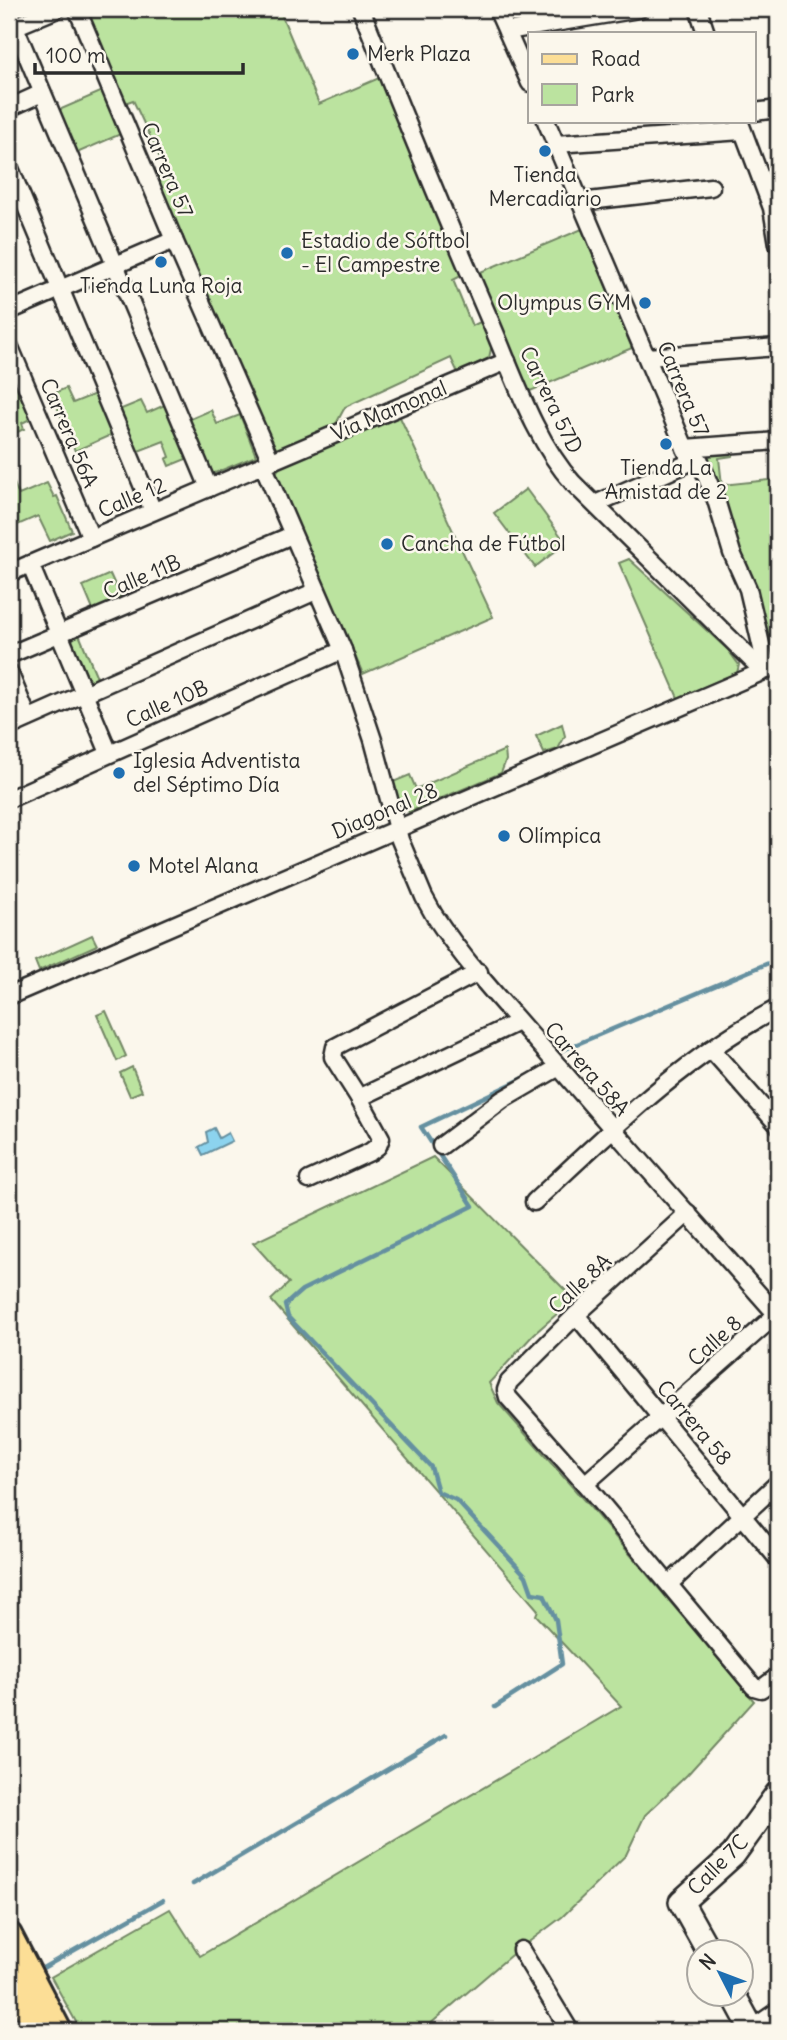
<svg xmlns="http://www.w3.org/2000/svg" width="787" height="2040" font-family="Delius,sans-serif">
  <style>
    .green { fill: #bbe39f; stroke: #738765; stroke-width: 2 }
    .water { fill: #8cd3ee; stroke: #6590a0; stroke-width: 2 }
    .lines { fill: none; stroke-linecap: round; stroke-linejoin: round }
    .stream { stroke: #6590a0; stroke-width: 4.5 }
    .street-casing { stroke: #2b2b2b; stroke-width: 21 }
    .secondary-casing { stroke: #2b2b2b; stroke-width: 28 }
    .primary-casing { stroke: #2b2b2b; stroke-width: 30 }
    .street { stroke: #fbf7ec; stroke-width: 16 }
    .secondary { stroke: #fbf7ec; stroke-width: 23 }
    .primary { stroke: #fcde96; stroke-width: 24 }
    .poi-dot { fill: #1f6fb2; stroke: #fbf7ec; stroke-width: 2.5 }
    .labels { text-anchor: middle; stroke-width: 5; stroke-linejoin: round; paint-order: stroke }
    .poi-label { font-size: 21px; fill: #2b2b2b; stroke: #fbf7ec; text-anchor: start }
    .street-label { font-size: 21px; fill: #2b2b2b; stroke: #fbf7ec }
  </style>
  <rect width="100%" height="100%" fill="#fbf7ec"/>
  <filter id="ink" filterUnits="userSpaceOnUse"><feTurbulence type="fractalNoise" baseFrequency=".0143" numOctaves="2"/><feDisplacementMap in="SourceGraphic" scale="14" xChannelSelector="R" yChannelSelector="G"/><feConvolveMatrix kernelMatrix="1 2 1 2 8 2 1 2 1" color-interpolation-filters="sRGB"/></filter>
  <g filter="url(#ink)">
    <g class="green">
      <polygon points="109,9 279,9 319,104 379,78 463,275 453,280 472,326 482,321 492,344 489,358 458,373 451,358 345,407 336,424 272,452 156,177 166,171 133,100 122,104 84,20"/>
      <polygon points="105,90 123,133 77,153 59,110"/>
      <polygon points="582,229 632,348 528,392 478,273"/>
      <polygon points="14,378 32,418 22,423 24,429 9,436 9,380"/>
      <polygon points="66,388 73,403 95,394 113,434 75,451 52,394"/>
      <polygon points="141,401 147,413 169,403 191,457 169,466 166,459 170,457 164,441 136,452 119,410"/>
      <polygon points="211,410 217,424 240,415 256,456 210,475 188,420"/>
      <polygon points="399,415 493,617 363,674 275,474 280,467 292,460"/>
      <polygon points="733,452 733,456 719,458 722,485 778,479 778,635 763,639 739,550 707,453"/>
      <polygon points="9,472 19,495 47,483 54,497 57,496 72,531 50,541 38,516 13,527 9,517"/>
      <polygon points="526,489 566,543 535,567 494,513"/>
      <polygon points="629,559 728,650 739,665 737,673 678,698 619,563"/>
      <polygon points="110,574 121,598 93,610 83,586"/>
      <polygon points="78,632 99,682 86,687 71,642"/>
      <polygon points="562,724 565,736 558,749 544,753 536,736"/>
      <polygon points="505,750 506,760 501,773 409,812 400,806 393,782 410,775 416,789"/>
      <polygon points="92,935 97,945 39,971 35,961"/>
      <polygon points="106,1011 126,1056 117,1061 97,1015"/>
      <polygon points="132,1067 142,1091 130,1096 120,1073"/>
      <polygon points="433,1157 574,1299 534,1334 489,1383 498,1403 590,1507 754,1701 687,1775 645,1815 626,1855 562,1917 510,1956 422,2031 81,2031 51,1977 170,1909 200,1956 621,1706 536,1615 538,1610 271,1300 289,1283 253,1243"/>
    </g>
    <polygon class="water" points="214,1128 219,1138 228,1133 232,1141 203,1155 199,1147 208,1142 206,1132"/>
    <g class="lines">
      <g class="stream">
        <polyline points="563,1050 778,959"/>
        <polyline points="495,1707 562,1664 556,1620 544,1595 532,1593 526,1576 505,1553 456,1500 438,1492 431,1467 288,1317 285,1305 302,1290 473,1206 421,1127 530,1075"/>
        <polyline points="193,1884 446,1735"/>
        <polyline points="41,1969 163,1900"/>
      </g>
      <g class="street-casing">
        <g id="street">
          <polyline points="77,9 174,240 271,461"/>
          <path d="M361 9C403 114 446 219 491 323 514 376 535 441 573 483L763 671"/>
          <polyline points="497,9 530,83"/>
          <polyline points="698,9 706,33"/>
          <polyline points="15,27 209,488"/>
          <polyline points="9,29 57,9"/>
          <polyline points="507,31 639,9"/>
          <polyline points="9,108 42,93"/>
          <polyline points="754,112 778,109"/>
          <polyline points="546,121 691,462"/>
          <polyline points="740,123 772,208 778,244"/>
          <polyline points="556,144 742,131"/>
          <polyline points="9,166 153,511"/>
          <polyline points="580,202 711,187"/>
          <polyline points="9,311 174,240"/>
          <polyline points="9,345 91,538"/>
          <polyline points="647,357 778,347"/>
          <polyline points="685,448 778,441"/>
          <path d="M263 465 343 650 373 740 400 840 424 897 434 915C470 970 517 1018 559 1067 631 1151 705 1233 778 1316"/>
          <polyline points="595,504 691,462 700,461 716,500 732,553 748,589 767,670"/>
          <polyline points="30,564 109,753"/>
          <polyline points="9,573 507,361"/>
          <polyline points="9,655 292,535"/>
          <polyline points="9,672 28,718"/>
          <polyline points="9,727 316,591"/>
          <polyline points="9,799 343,650"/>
          <polyline points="479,972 335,1047 333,1057 359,1098 518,1022"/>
          <polyline points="9,996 778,665"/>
          <polyline points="711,1049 778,1125"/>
          <polyline points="441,1146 502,1100 559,1067"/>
          <polyline points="309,1180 370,1152 378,1146 381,1138 359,1098"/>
          <path d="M534 1202C610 1131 686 1056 778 1008"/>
          <polyline points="688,1213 576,1315 509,1382 506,1390 508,1397 585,1484 754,1687 761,1689 778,1676"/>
          <polyline points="576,1315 778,1559"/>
          <polyline points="585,1484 778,1313"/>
          <polyline points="669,1584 778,1483"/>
          <polyline points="521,1950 570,2031"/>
        </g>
      </g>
      <g class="secondary-casing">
        <g id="secondary">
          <polyline points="709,1952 681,1902 733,1855 778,1793"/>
          <polyline points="733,1994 753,2031"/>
          <polyline points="755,2031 778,2015"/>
        </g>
      </g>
      <g class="primary-casing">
        <g id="primary">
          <polyline points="9,1935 59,2031"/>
          <polyline points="9,1973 39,2031"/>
        </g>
      </g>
      <use href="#street" class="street"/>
      <use href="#secondary" class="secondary"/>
      <use href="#primary" class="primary"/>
    </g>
  </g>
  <g class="poi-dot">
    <circle cx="353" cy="54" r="7"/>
    <circle cx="545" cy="151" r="7"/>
    <circle cx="287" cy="253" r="7"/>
    <circle cx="161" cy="262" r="7"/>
    <circle cx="645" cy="303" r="7"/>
    <circle cx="666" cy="444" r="7"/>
    <circle cx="387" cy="544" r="7"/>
    <circle cx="119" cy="773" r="7"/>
    <circle cx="504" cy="836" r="7"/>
    <circle cx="134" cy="866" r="7"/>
  </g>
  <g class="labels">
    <g class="poi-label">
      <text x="367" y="61">Merk Plaza</text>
      <text x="545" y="182" text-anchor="middle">Tienda<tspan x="545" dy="24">Mercadiario</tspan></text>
      <text x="301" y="248">Estadio de Sóftbol<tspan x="301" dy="24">- El Campestre</tspan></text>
      <text x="161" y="293" text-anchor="middle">Tienda Luna Roja</text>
      <text x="631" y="310" text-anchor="end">Olympus GYM</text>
      <text x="666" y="475" text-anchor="middle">Tienda La<tspan x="666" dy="24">Amistad de 2</tspan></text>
      <text x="401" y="551">Cancha de Fútbol</text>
      <text x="133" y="768">Iglesia Adventista<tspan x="133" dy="24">del Séptimo Día</tspan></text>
      <text x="518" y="843">Olímpica</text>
      <text x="148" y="873">Motel Alana</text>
    </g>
    <g class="street-label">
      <text transform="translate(167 170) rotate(67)" y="7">Carrera 57</text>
      <text transform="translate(683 389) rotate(67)" y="7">Carrera 57</text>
      <text transform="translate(551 400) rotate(64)" y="7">Carrera 57D</text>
      <text transform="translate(389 411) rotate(-23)" y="7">Vía Mamonal</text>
      <text transform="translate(69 433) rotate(67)" y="7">Carrera 56A</text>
      <text transform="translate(132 498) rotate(-23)" y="7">Calle 12</text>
      <text transform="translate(142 577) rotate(-23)" y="7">Calle 11B</text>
      <text transform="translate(167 704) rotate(-24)" y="7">Calle 10B</text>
      <text transform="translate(385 811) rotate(-23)" y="7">Diagonal 28</text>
      <text transform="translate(587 1069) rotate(49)" y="7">Carrera 58A</text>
      <text transform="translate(580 1284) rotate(-43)" y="7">Calle 8A</text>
      <text transform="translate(715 1341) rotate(-42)" y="7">Calle 8</text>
      <text transform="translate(694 1423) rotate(50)" y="7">Carrera 58</text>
      <text transform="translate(718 1865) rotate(-45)" y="7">Calle 7C</text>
    </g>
  </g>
  <rect width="787" height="2040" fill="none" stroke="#fbf7ec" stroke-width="35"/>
  <rect x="18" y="18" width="752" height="2005" fill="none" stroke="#2b2b2b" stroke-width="2.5" filter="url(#ink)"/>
  <rect x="528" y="32" width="228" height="91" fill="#fbf7ec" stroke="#a8a59f" stroke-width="2"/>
  <rect x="542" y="54" width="35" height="10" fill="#fcde96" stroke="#a8a59f" stroke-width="2"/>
  <text x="591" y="66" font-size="21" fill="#2b2b2b">Road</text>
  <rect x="542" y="84" width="35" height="21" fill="#bbe39f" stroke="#a8a59f" stroke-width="2"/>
  <text x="591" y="102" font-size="21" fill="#2b2b2b">Park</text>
  <g transform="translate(720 1973) rotate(312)"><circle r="33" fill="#fbf7ec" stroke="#a8a59f" stroke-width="2"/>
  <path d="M0-5L12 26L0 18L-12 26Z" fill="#1f6fb2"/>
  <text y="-10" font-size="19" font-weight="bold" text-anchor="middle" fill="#2b2b2b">N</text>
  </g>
  <path d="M35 63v10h208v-10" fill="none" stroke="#2b2b2b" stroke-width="3.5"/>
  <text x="46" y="63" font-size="21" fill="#2b2b2b" stroke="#fbf7ec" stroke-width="5" paint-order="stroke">100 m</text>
</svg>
